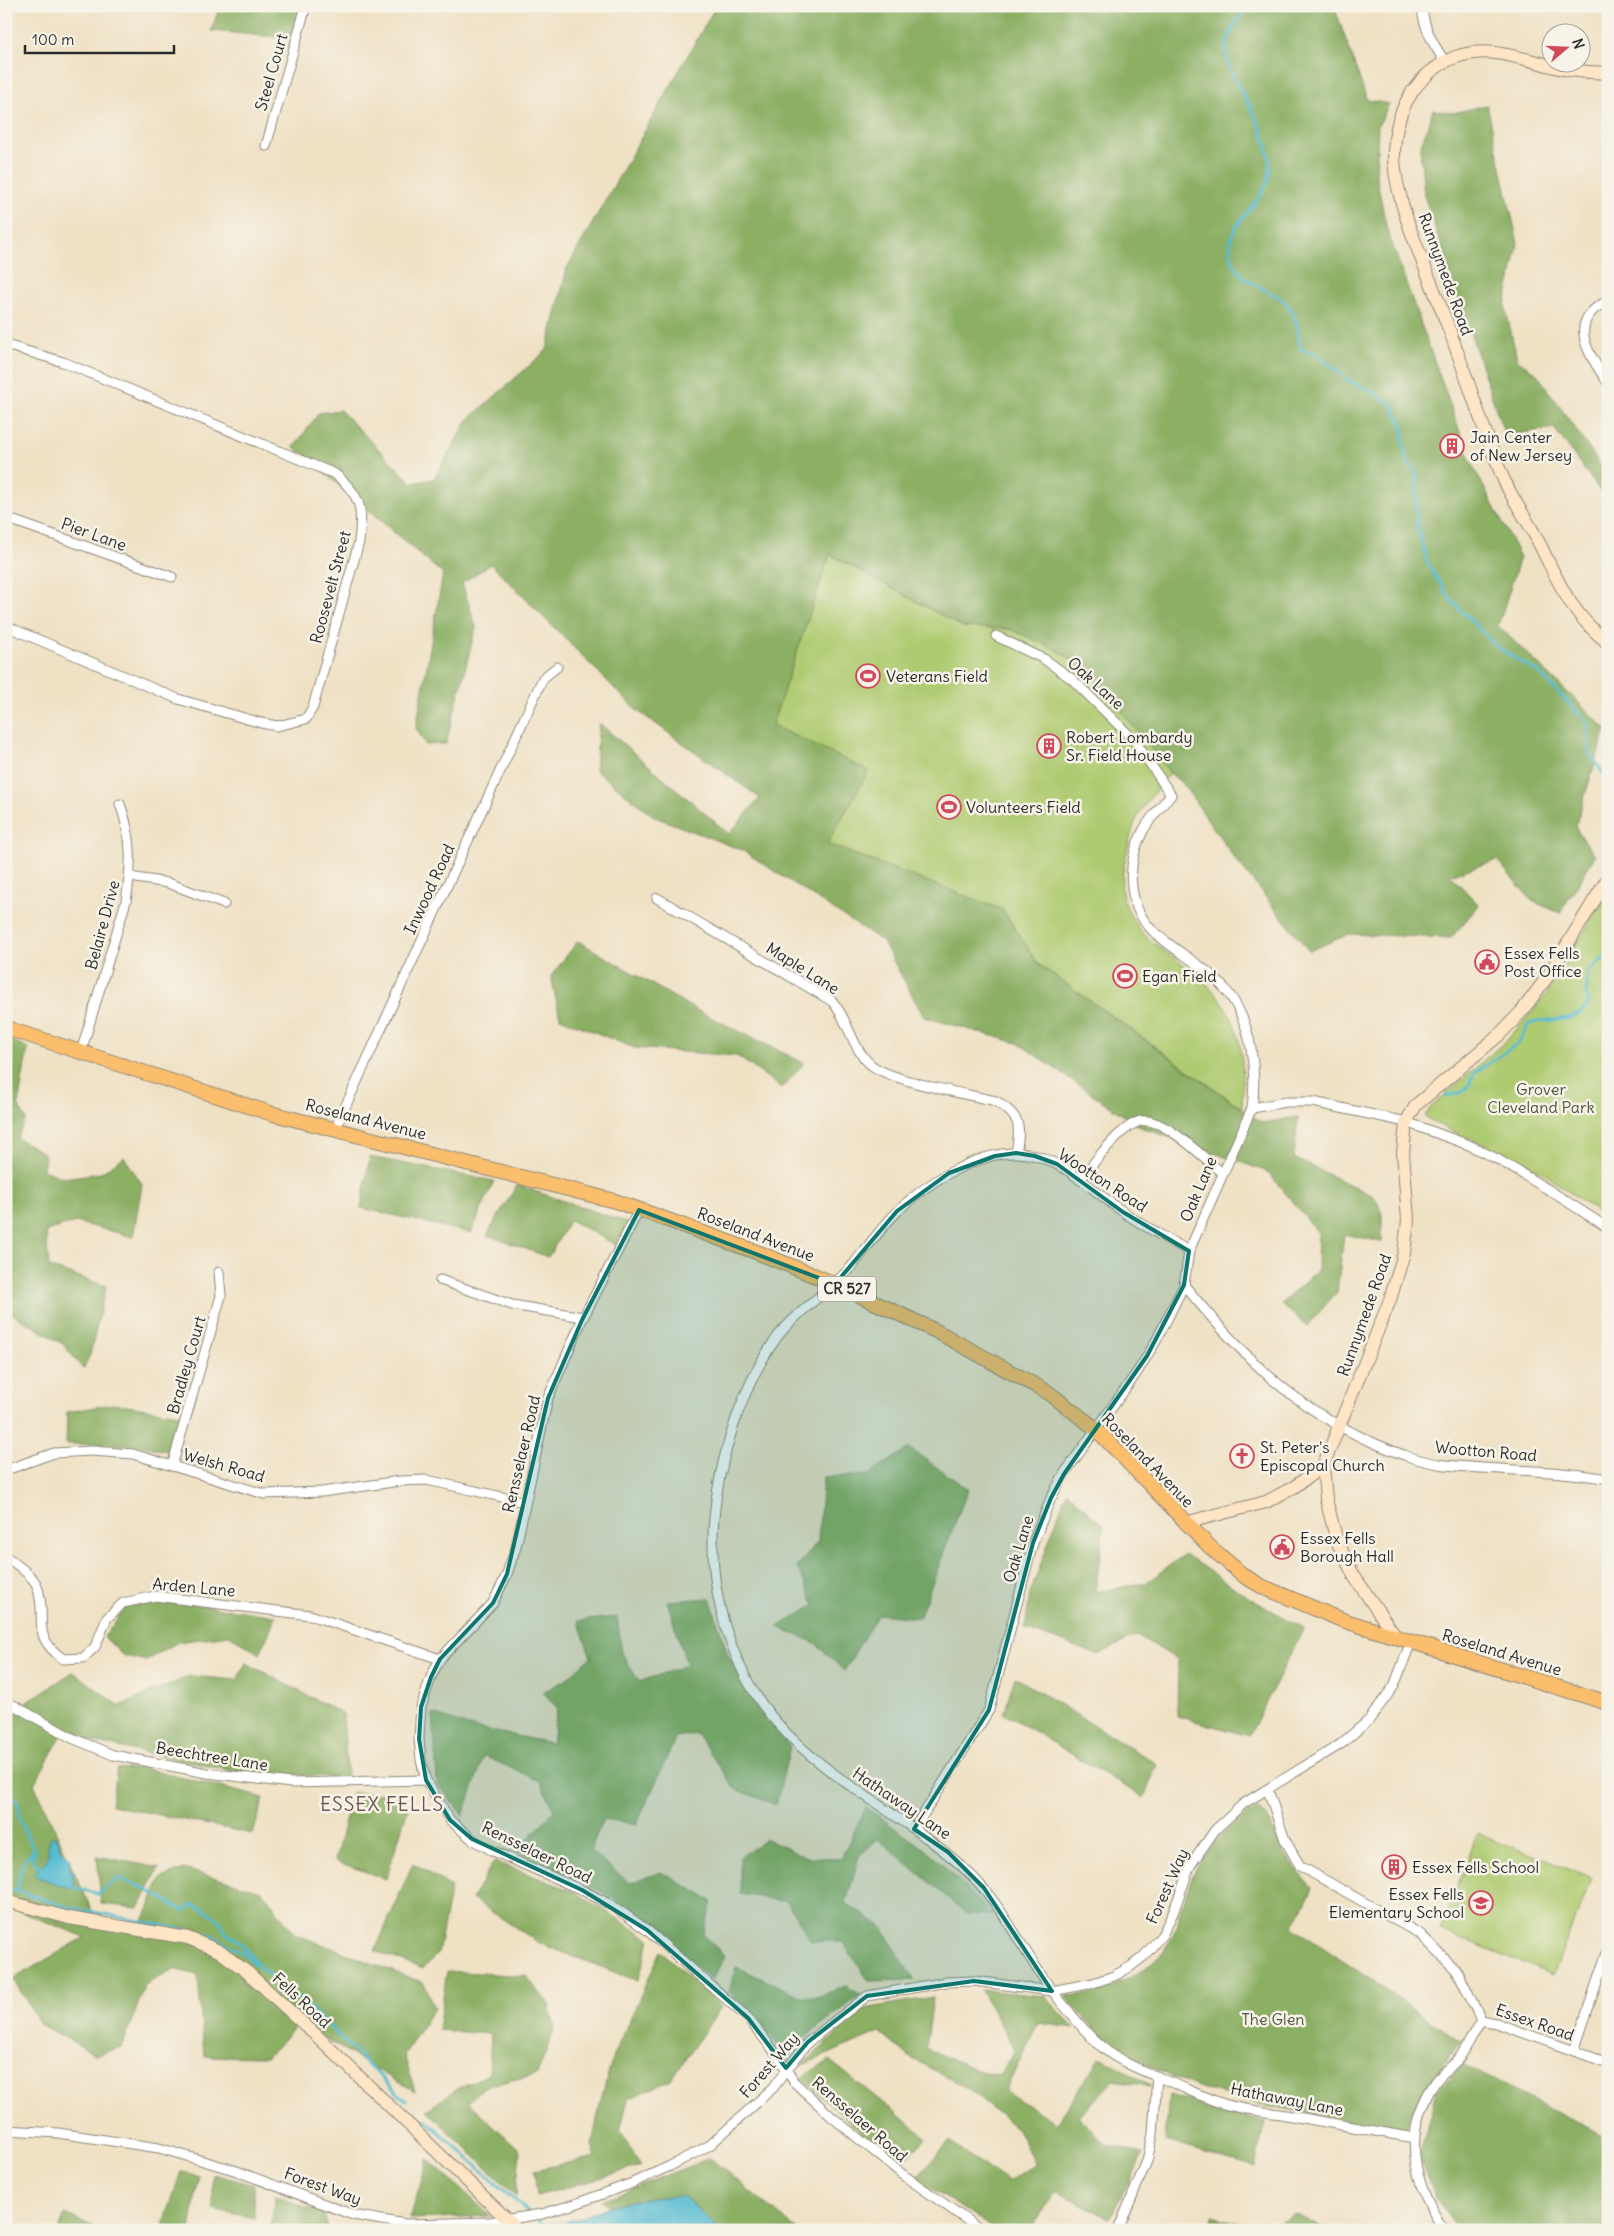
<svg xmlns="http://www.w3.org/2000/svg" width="1614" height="2236" font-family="Delius,sans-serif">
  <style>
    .green { fill: #afcb71; stroke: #6d7b4e }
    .forest { fill: #8baf63; stroke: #5b6d47 }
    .water { fill: #54bbd1; stroke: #40737e }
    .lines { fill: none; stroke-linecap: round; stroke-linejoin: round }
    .stream { stroke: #54bbd1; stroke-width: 3 }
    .street-casing { stroke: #8d8678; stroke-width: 11 }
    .secondary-casing { stroke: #8d8678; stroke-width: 14 }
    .primary-casing { stroke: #8d8678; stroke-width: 16 }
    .street { stroke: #fff; stroke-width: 9 }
    .secondary { stroke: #fde5c5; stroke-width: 12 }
    .primary { stroke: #fabe6d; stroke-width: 14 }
    .marked { fill: #0f766e; fill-opacity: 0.2; stroke: #0f766e; stroke-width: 4; stroke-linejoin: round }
    .labels { text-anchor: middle; stroke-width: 5; stroke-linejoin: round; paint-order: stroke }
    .shield { fill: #f7f3e8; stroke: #686764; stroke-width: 1 }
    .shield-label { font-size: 15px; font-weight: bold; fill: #2b2b2b }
    .street-label { font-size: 16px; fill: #2b2b2b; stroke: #f7f3e8 }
    .poi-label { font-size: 16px; fill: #2b2b2b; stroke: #f7f3e8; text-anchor: start }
    .park-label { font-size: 16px; fill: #4c533c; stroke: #f7f3e8 }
    .quarter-label { font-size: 19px; letter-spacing: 1px; fill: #71554f; stroke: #f7f3e8 }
  </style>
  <rect width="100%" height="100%" fill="#f7f3e8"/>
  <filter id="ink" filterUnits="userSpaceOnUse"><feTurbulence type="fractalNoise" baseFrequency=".02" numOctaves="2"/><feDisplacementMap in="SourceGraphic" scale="10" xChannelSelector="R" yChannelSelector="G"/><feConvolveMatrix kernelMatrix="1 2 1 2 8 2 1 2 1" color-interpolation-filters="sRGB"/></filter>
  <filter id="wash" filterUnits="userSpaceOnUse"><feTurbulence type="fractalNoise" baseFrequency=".0096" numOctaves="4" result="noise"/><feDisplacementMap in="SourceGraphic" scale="20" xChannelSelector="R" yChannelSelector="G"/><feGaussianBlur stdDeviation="1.12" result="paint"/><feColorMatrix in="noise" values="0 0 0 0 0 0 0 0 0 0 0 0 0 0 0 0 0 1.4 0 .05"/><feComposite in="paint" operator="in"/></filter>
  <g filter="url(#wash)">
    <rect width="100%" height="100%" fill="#efe1c4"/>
    <g class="green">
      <path d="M829 554 963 627 1010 629 1055 649 1091 672 1170 773C1159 788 1142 805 1135 822 1130 835 1119 881 1122 893 1127 913 1137 930 1154 943 1180 964 1208 978 1226 1008 1245 1038 1243 1074 1242 1108L1038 964 1003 910 827 844 771 725Z"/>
      <polygon points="1608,891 1608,1220 1542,1172 1433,1122 1425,1116 1431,1107 1508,1039 1546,995"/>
      <polygon points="1478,1833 1591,1878 1553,1975 1440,1930"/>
    </g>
    <g class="forest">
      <polygon points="220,6 310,6 298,39 211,31"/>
      <polygon points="716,6 1334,6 1367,100 1389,104 1378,126 1376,176 1387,230 1470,460 1520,557 1498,626 1606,729 1575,827 1595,856 1560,913 1532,901 1497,860 1450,875 1479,905 1451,938 1349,934 1309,951 1235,859 1183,784 1170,773 1091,672 1055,649 1010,629 963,627 830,554 772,725 869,771 827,844 1003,910 1038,964 1262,1123 1298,1117 1294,1158 1374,1196 1382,1211 1382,1242 1344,1234 1337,1292 1307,1326 1281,1304 1317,1271 1318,1233 1268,1172 1140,1127 1018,1043 924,1017 883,942 742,850 655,817 595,770 599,723 729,834 760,798 635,709 491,564 462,583 476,627 446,744 426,745 416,728 443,574 294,447 319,413 340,410 412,483 434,479 467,421 547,350 567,268"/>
      <polygon points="1487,105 1518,244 1505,306 1517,359 1537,374 1608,476 1608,502 1554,428 1505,436 1424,195 1420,148 1433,110 1453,113"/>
      <polygon points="578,941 696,1010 804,1063 782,1088 737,1056 634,1048 560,1018 551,976"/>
      <polygon points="8,1039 28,1048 18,1105 26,1119 17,1138 45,1154 43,1170 63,1178 101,1173 124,1157 142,1184 133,1237 76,1222 46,1231 49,1267 106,1286 90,1355 83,1369 63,1344 6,1310 6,1045"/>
      <polygon points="370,1157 494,1181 471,1233 361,1208"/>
      <polygon points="517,1185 628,1223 616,1245 570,1220 548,1257 487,1235"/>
      <polygon points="113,1404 180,1414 171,1452 138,1445 66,1444 67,1412"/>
      <polygon points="909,1448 968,1489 919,1618 878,1614 844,1671 815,1643 778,1627 815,1605 797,1567 818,1541 823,1477 868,1475"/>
      <polygon points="1067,1491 1104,1526 1095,1592 1146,1583 1185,1554 1251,1599 1304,1628 1249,1736 1177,1716 1178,1660 1137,1635 1098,1655 1025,1629 1030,1594"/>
      <polygon points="710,1598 727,1652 756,1707 790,1747 776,1805 735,1789 697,1734 676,1737 637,1824 603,1819 590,1851 630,1883 661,1872 712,1901 703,1935 725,1956 712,1980 643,1920 610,1896 517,1851 554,1811 540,1781 484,1756 463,1816 437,1783 433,1714 475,1728 552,1743 557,1708 543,1692 565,1680 591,1657 578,1621 617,1617 622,1653 639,1682 687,1665 667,1601"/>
      <polygon points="180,1602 276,1616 260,1654 229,1635 178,1642 146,1661 122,1655 104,1637 126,1606"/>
      <polygon points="246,1663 343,1714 347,1777 242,1773 62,1735 34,1784 98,1924 139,1931 161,1878 184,1869 262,1891 295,1934 424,1983 434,2008 404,2055 415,2091 386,2075 299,2023 267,2057 204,2056 198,1975 173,1969 145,1985 122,2047 96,2055 40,2024 13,1979 85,1937 6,1906 6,1697 16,1709 73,1672 120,1706 190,1676 237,1680"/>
      <polygon points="1015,1677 1157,1764 1144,1798 1004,1713"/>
      <polygon points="143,1768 264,1798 253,1834 111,1805 117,1769"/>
      <polygon points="352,1793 396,1794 409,1805 386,1879 335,1861"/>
      <polygon points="866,1807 934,1856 993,1915 967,1914 878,1839 859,1856 846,1903 881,1926 914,1980 869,1981 842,1941 811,1941 787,1902 740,1894 740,1857 766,1839 806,1857 841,1858"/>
      <path d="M1258 1808C1271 1819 1272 1830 1280 1845 1288 1861 1300 1874 1313 1888L1293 1927 1461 2041 1417 2102 1405 2134 1327 2116 1251 2103 1198 2087 1159 2071 1110 2045 1064 1996C1075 1995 1088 1995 1098 1992 1116 1987 1154 1966 1165 1950 1180 1927 1182 1900 1193 1875 1207 1846 1231 1823 1258 1808Z"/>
      <polygon points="97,1856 159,1868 139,1908 101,1904"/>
      <polygon points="494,1861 575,1892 650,1939 638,1981 541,1944 472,1899"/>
      <polygon points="413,1863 451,1887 438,1953 423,1969 375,1951"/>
      <polygon points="661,1951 721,2007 671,2080 628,2099 620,2131 641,2166 537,2196 534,2170 596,2157 592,2145 601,2100 613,2056"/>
      <polygon points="736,1967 801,1996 817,1997 846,1986 861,1995 785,2052 729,1992"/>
      <polygon points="447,1971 526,1976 549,2004 555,2028 537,2074 484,2087 468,2102 520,2150 516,2196 427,2110 458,2088 489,2074 491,2034 438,2030"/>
      <polygon points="981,1990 1045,1996 1075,2028 1038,2023 1005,2091 1056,2123 1100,2057 1154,2087 1114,2080 1078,2117 1107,2145 1144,2154 1109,2218 1057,2191 1030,2230 996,2230 916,2179 949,2142 1008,2182 1035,2164 1017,2129 969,2089 909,2057 879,2032 801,2066 864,2009 933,1997 926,2048 977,2070 999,2075 1015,2050"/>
      <polygon points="829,2060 927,2138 898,2166 801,2078"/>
      <polygon points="1463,2065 1552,2109 1608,2140 1608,2230 1458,2230 1436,2197 1419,2156 1437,2090"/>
      <polygon points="1169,2095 1265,2122 1255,2167 1165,2141"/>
      <polygon points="710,2158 797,2230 720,2230 683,2196 656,2197 611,2206 601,2201"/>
      <polygon points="428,2159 491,2216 410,2219"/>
      <polygon points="181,2171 199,2176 190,2230 162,2230"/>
      <polygon points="213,2174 254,2185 254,2218 213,2209"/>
      <polygon points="276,2196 323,2213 329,2230 270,2230"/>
      <polygon points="65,2214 101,2230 59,2230"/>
      <polygon points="1295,2214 1326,2230 1267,2230"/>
      <polygon points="1213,2216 1264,2230 1212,2230"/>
    </g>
    <g class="water">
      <path d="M51 1837H57L61 1849 70 1859 69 1864 71 1871 75 1872 72 1879 75 1884 69 1888 37 1877 35 1874 36 1871C55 1855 44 1855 51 1837Z"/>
      <path d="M683 2196 720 2230H545L543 2225 548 2222C568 2226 591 2212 611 2206 634 2199 659 2197 683 2196Z"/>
    </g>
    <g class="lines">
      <g class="stream">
        <path d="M1247 6C1238 19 1229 31 1226 46 1219 73 1277 127 1269 176 1264 203 1225 225 1230 252 1237 285 1262 284 1284 301 1297 311 1298 334 1301 350L1315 353 1351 382 1373 392 1392 405 1402 424 1406 461 1417 473 1416 520 1427 563 1450 599 1497 647 1539 673 1588 723V752L1608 780"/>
        <path d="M1446 1096 1462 1092 1469 1085 1474 1073 1517 1044 1529 1024C1550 1016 1578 1026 1589 1002L1586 993 1588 972 1608 954"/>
        <polyline points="6,1785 18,1804 20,1820 34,1850 22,1864 17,1891 67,1907 211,1935 241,1952 309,2007 406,2101"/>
        <polyline points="34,1850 34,1862 40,1867"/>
        <polyline points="6,1887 17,1891"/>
        <polyline points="73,1887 98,1894 118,1878 146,1889 184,1911 192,1905 202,1908 219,1920 226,1933 240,1942 257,1963"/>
        <polyline points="425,2119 529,2213"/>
        <polyline points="534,2217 543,2225"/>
      </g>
    </g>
  </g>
  <g filter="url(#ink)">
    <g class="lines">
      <g class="street-casing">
        <g id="street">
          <path d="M1422 6C1423 28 1434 45 1445 62"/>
          <polyline points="266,146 306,6"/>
          <path d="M1608 301C1563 321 1591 357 1608 383"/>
          <path d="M6 345 63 362 335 474C362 496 363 509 359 542L313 707 306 719 277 726 261 723 178 699 6 626"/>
          <polyline points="6,518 172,577"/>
          <polyline points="130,877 168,883 224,904"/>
          <path d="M657 898 832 1001C849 1020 851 1047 870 1064 889 1081 967 1094 996 1101 1021 1118 1021 1124 1016 1153"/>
          <path d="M81 1052 126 901C132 864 133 839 120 804"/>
          <polyline points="1252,1108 1286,1102 1313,1102 1406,1122 1469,1145 1499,1160 1549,1190 1608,1228"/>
          <polyline points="335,1129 543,678 557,667"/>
          <path d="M1080 1180C1093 1164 1121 1125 1141 1121 1164 1117 1204 1158 1221 1172"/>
          <polyline points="639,1210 582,1320 548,1398 516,1547 507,1574 493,1603 440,1659 431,1677 421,1707 419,1739 421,1760 426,1780 450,1820 472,1839 493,1851 582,1890 613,1906 647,1930 748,2018 778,2056 794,2082 832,2117 902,2174 981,2230"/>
          <path d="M1189 1251C1166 1238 1143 1226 1122 1211 1090 1189 1060 1155 1018 1153 978 1151 924 1184 897 1212 881 1228 867 1247 853 1265 830 1291 799 1309 778 1336 738 1390 712 1480 713 1547 713 1590 725 1634 743 1672 790 1770 899 1804 972 1876 1009 1913 1028 1963 1061 2002 1074 2017 1087 2035 1102 2047 1118 2061 1143 2071 1163 2079 1184 2087 1205 2099 1227 2105 1246 2110 1267 2112 1286 2115 1329 2123 1371 2130 1414 2138"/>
          <polyline points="440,1280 512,1305 583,1317"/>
          <path d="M1184 1285C1241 1354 1290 1406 1374 1443 1397 1453 1420 1462 1446 1465 1500 1471 1554 1469 1608 1479"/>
          <polyline points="172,1466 221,1296 219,1272"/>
          <polyline points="6,1470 54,1453 91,1451 133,1454 264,1494 322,1492 400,1481 427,1480 524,1502"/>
          <path d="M6 1556C15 1564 33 1575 37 1586 49 1619 28 1633 63 1659L83 1658 95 1647 107 1618 123 1603 155 1596 310 1615 440 1659"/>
          <polyline points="6,1701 72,1738 113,1755 207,1773 291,1783 426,1780"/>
          <path d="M1268 1790 1285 1840 1300 1866 1420 1934 1458 1972 1481 2020C1474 2032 1468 2045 1460 2057 1453 2066 1443 2072 1436 2081 1401 2131 1412 2182 1444 2230"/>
          <path d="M914 1829 989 1710 1033 1543 1051 1498 1064 1474 1136 1374 1155 1343 1184 1285 1189 1251 1252 1108C1257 1070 1252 1025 1229 994 1207 965 1175 953 1150 928 1126 902 1127 861 1143 831 1150 818 1161 806 1171 795L1135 741 1072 679 1044 659 996 636"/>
          <polyline points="1481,2020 1496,2023 1608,2063"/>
          <polyline points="1574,2051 1608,1949"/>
          <polyline points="6,2130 58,2133 159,2148 234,2170 353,2215 405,2224 490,2222 542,2214 575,2204 630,2184 670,2166 710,2145 773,2088 808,2042 867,1996 946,1982 974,1981 1052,1991 1093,1983 1114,1976 1130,1967 1143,1957 1162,1935 1173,1913 1190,1866 1215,1830 1243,1804 1341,1744 1369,1720 1394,1686 1411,1642"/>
          <polyline points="1118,2230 1147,2161 1153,2134 1157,2076"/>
        </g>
      </g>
      <g class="secondary-casing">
        <g id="secondary">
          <path d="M1608 73C1592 72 1574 72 1559 68 1519 58 1478 40 1440 65 1410 84 1395 116 1394 152 1393 201 1427 269 1444 316 1465 370 1481 425 1503 478 1512 499 1527 519 1537 539 1559 582 1569 612 1608 643"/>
          <polyline points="1185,1523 1266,1502 1294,1487 1323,1466"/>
          <polyline points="1395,1636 1354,1576 1337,1541 1326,1499 1323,1466 1390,1300 1404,1253 1408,1220 1403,1153 1406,1122 1416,1105 1498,1036 1522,1011 1548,976 1608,878"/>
          <polyline points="6,1901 69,1918 188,1938 219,1951 247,1972 318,2037 518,2230"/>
        </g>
      </g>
      <g class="primary-casing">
        <polyline id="primary" points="6,1028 270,1113 615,1201 759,1253 835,1284 936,1331 1049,1393 1096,1429 1210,1547 1244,1576 1263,1587 1342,1620 1608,1703"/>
      </g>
      <use href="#street" class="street"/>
      <use href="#secondary" class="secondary"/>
      <use href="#primary" class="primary"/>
    </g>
  </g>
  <path class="marked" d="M1016 1153 1035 1156 1057 1164 1123 1212 1189 1251 1184 1285 1147 1356 1064 1474 1051 1498 1033 1543 989 1710 914 1829 948 1852 984 1888 1052 1991 974 1981 867 1996 808 2042 786 2068 748 2018 647 1930 582 1890 472 1839 450 1820 426 1780 419 1739 421 1707 431 1677 440 1659 493 1603 507 1574 548 1398 582 1320 639 1210 835 1284 897 1211 949 1173 995 1156Z"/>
  <defs>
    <g id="building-ring" transform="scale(1.25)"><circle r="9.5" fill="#f7f3e8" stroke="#d1495b" stroke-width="1.5"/><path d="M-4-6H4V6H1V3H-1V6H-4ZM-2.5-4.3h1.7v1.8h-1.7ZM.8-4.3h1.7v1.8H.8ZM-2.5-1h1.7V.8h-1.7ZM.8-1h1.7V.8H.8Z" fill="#d1495b"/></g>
    <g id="stadium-ring" transform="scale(1.25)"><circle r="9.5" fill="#f7f3e8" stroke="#d1495b" stroke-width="1.5"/><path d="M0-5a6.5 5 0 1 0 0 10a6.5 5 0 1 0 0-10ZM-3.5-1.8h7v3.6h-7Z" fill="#d1495b"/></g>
    <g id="civic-ring" transform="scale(1.25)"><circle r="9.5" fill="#f7f3e8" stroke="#d1495b" stroke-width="1.5"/><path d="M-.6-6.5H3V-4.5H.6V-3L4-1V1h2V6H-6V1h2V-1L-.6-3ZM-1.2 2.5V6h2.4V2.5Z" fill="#d1495b"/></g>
    <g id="church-ring" transform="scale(1.25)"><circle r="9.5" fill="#f7f3e8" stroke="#d1495b" stroke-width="1.5"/><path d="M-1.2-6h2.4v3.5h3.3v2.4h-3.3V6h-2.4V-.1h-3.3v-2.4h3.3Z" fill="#d1495b"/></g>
    <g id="school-ring" transform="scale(1.25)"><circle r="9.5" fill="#f7f3e8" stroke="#d1495b" stroke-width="1.5"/><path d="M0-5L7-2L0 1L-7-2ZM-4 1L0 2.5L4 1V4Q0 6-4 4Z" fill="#d1495b"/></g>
  </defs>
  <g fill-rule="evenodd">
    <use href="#building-ring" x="1452" y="446"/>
    <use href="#stadium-ring" x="868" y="676"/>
    <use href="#building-ring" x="1049" y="746"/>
    <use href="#stadium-ring" x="949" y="807"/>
    <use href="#civic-ring" x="1487" y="962"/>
    <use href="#stadium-ring" x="1125" y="976"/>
    <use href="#church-ring" x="1242" y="1456"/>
    <use href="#civic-ring" x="1282" y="1547"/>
    <use href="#building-ring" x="1394" y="1867"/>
    <use href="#school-ring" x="1481" y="1903"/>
  </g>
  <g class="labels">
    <rect class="shield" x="818" y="1276.5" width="58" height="25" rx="4"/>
    <g class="shield-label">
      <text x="847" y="1294">CR 527</text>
    </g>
    <g class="street-label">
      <text transform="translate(271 72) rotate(-74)" y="6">Steel Court</text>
      <text transform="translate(1446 274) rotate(70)" y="6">Runnymede Road</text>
      <text transform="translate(94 534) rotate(20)" y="6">Pier Lane</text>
      <text transform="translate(330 587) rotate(-75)" y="6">Roosevelt Street</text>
      <text transform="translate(1096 683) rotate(42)" y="6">Oak Lane</text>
      <text transform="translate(429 889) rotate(-65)" y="6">Inwood Road</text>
      <text transform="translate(102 925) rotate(-75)" y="6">Belaire Drive</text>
      <text transform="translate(803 968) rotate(32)" y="6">Maple Lane</text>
      <text transform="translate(366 1119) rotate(14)" y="6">Roseland Avenue</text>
      <text transform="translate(1103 1180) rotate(33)" y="6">Wootton Road</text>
      <text transform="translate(1198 1189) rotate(-67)" y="6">Oak Lane</text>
      <text transform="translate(756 1234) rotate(21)" y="6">Roseland Avenue</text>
      <text transform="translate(1364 1315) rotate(-70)" y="6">Runnymede Road</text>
      <text transform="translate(186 1365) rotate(-74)" y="6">Bradley Court</text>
      <text transform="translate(1486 1451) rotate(5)" y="6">Wootton Road</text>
      <text transform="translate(521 1454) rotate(-77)" y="6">Rensselaer Road</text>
      <text transform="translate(1148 1460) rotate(46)" y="6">Roseland Avenue</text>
      <text transform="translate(224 1465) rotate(16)" y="6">Welsh Road</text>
      <text transform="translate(1018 1549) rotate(-73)" y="6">Oak Lane</text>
      <text transform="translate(194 1587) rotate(5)" y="6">Arden Lane</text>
      <text transform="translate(1502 1652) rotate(17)" y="6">Roseland Avenue</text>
      <text transform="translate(212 1756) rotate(9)" y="6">Beechtree Lane</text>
      <text transform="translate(902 1803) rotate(34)" y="6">Hathaway Lane</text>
      <text transform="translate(537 1852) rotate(26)" y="6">Rensselaer Road</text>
      <text transform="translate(1167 1886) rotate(-66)" y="6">Forest Way</text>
      <text transform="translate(302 2000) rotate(43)" y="6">Fells Road</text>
      <text transform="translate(1535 2022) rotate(19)" y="6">Essex Road</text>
      <text transform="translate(769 2065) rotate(-49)" y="6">Forest Way</text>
      <text transform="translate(1287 2099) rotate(11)" y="6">Hathaway Lane</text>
      <text transform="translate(860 2119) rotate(41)" y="6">Rensselaer Road</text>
      <text transform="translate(323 2186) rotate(20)" y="6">Forest Way</text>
    </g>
    <g class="poi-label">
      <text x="1470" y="443">Jain Center<tspan x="1470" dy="18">of New Jersey</tspan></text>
      <text x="886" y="682">Veterans Field</text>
      <text x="1066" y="743">Robert Lombardy<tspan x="1066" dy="18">Sr. Field House</tspan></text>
      <text x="966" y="813">Volunteers Field</text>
      <text x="1504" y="959">Essex Fells<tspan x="1504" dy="18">Post Office</tspan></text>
      <text x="1142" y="982">Egan Field</text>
      <text x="1260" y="1453">St. Peter's<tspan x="1260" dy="18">Episcopal Church</tspan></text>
      <text x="1300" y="1544">Essex Fells<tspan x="1300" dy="18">Borough Hall</tspan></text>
      <text x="1412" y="1873">Essex Fells School</text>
      <text x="1464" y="1900" text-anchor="end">Essex Fells<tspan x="1464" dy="18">Elementary School</tspan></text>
    </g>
    <g class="park-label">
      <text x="1541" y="1095">Grover<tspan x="1541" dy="18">Cleveland Park</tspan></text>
      <text x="1273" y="2025">The Glen</text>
    </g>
    <g class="quarter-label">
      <text x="382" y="1811">ESSEX FELLS</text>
    </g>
  </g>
  <rect width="1614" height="2236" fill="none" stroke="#f7f3e8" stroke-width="25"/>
  <g transform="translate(1566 48) rotate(71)"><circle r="24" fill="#f7f3e8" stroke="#a5a39c"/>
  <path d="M0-4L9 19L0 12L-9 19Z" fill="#d1495b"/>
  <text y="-8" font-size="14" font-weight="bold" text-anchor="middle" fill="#2b2b2b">N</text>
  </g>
  <path d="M25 45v8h149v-8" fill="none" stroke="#2b2b2b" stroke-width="2.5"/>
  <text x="32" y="45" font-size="15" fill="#2b2b2b" stroke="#f7f3e8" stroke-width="4" paint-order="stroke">100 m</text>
</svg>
